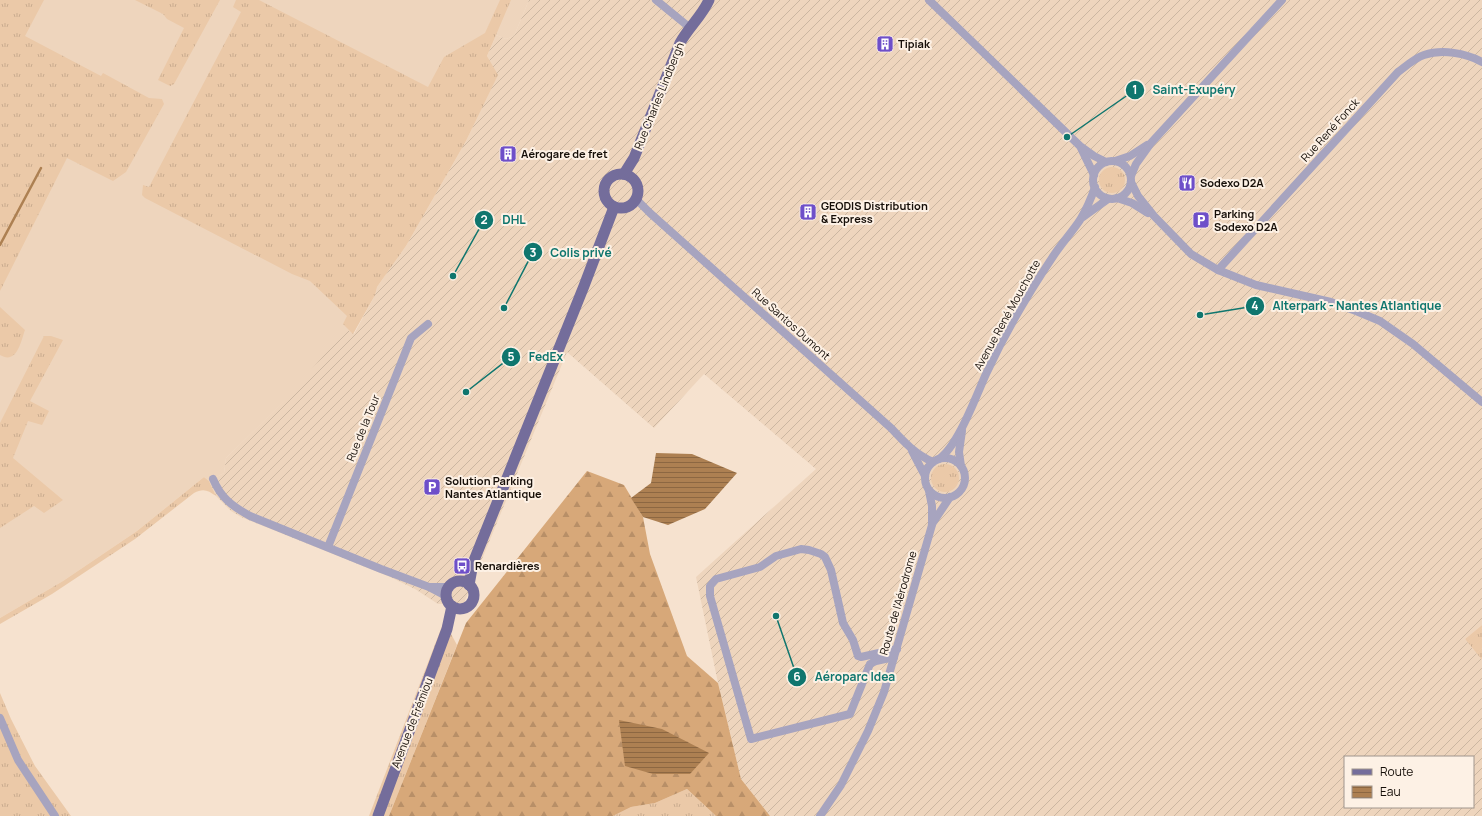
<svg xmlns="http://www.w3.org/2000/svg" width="1482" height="816" font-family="Manrope,sans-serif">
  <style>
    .built { fill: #eed5bd }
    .industrial { fill: url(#industrial-furrows); fill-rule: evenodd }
    .grass { fill: url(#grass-tufts) }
    .forest { fill: url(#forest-firs) }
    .water { fill: url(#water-rules) }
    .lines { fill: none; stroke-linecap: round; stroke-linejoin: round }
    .stream { stroke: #ad8052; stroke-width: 2.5 }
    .minor { stroke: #a7a4bf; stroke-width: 8 }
    .major { stroke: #746d9b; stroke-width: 11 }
    .labels { text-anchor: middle; stroke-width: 4; stroke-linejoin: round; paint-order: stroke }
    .poi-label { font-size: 11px; font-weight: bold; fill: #150e08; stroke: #fdf1e5; text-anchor: start }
    .street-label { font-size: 11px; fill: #150e08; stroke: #fdf1e5 }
    .leader { fill: none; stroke: #0f766e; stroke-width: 1.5 }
    .callout-dot { fill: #0f766e; stroke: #fdf1e5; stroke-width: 1.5 }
    .mark-label { font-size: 12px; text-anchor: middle; font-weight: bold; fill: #fff }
    .callout-label { font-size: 12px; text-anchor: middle; font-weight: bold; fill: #0f766e; stroke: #fdf1e5; stroke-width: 4; stroke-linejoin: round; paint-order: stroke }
  </style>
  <defs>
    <pattern id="industrial-furrows" width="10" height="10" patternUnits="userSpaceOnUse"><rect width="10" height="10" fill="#eed5bd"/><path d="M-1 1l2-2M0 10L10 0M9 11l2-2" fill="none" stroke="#cbb6a1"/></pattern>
    <pattern id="grass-tufts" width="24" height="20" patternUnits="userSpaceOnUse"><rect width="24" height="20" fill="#ebc9a8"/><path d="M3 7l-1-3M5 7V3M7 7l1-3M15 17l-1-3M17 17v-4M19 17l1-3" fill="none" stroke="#c9ab8f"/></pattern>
    <pattern id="forest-firs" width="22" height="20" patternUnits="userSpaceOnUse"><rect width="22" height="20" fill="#d7a879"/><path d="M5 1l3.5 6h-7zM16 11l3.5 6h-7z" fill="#b88f67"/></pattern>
    <pattern id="water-rules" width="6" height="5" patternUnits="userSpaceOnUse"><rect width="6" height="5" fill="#ad8052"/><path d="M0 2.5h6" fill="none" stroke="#8c6742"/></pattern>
  </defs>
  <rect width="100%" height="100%" fill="#f6e2cf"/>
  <polygon class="built" points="0,0 529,0 514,36 506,39 496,35 377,287 375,295 353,334 226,458 224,473 209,481 204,477 137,531 63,581 0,618"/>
  <path class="industrial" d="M529 0H1482V625L1465 639 1482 660V816H770L741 779 718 683 696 577 816 469 704 374 654 428 567 352 464 603 438 604 415 589 388 576 241 517 231 511 216 496 209 481 224 473 226 458 281 404 347 329 354 334 375 295 377 287 406 246 466 141 497 76 487 56 496 35 506 39 514 36ZM1345 757H1473V807H1345Z"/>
  <g class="grass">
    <polygon points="0,0 44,0 25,36 101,76 103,73 149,98 162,99 164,104 126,172 113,181 67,158 0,291"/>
    <polygon points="135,0 220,0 174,84 170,86 158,80 184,28 167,19 163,14"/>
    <polygon points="236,0 259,0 428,87 444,57 485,33 500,0 511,0 487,56 498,75 466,141 406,246 377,287 375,295 353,334 343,324 347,316 310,281 292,274 145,198 142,195 143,185 149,187 241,12 233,7"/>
    <circle cx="1112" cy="180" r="13"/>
    <path d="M0 307 25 330C21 341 17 365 0 355Z"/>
    <polygon points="44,336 51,336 63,340 30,401 49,411 42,425 28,421 13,458 63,500 44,513 34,506 0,528 0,423"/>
    <circle cx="945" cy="478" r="14"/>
    <path d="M204 477 209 481 216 496C208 490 203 488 194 493L135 539 52 594 0 624V618L63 581 137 531Z"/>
    <polygon points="444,621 457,645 389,816 369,816"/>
    <polygon points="1482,625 1482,660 1465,639"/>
    <polygon points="0,693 11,719 35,766 71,816 0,816"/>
    <polygon points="687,789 716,816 613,816 631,807 655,803"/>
  </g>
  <polygon class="forest" points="587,471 624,485 643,517 650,554 687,656 718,683 741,779 770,816 716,816 687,789 655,803 631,807 613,816 389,816 466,623"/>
  <g class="water">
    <polygon points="656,453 692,454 737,473 705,509 668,525 643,517 631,498 651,483"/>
    <polygon points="619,720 662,729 709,753 690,774 653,774 625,766"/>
  </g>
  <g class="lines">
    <polyline class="stream" points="0,245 41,168"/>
    <g class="minor">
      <polyline points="656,0 689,27"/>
      <polyline points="929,0 1080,146 1094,156 1106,162"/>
      <polyline points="1081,148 1094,175"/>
      <polyline points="1115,161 1130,156 1147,145"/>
      <circle cx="1112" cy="180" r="19"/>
      <polyline points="1131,176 1136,164 1151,143 1282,0"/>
      <polyline points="1131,182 1138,196 1154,216 1191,254 1218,270 1256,285 1331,302 1356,311 1380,321 1413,344 1482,402"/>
      <polyline points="1117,198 1132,203 1148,213"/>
      <path d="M636 199 650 213 891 428C904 442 915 454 933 462"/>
      <polyline points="1083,217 1108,199"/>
      <path d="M1218 270 1398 72C1406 66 1415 58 1424 55 1442 49 1466 53 1482 62"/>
      <polyline points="912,451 925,476"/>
      <circle cx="945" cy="478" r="20"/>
      <path d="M939 459C958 446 976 396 986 374 1005 333 1029 292 1054 255 1062 243 1072 232 1080 220 1086 210 1091 199 1095 187"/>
      <polyline points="961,466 959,452 962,431"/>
      <path d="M213 479C221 498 232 506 250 516L381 569 429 587 446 596"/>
      <polyline points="932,524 950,497"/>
      <polyline points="328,547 411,338 428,324"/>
      <polyline points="430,587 449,587"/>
      <polyline points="894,657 876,661 870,664 850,714 751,739 710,596 710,586 716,579 760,567 776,556 801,549 809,550 821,554 825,557 831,570 843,623 853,640 858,656 861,657 897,649"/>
      <polyline points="0,718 18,760 55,816"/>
      <polyline points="820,816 841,785 868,731 884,692 932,525 932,506 929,491"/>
    </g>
    <g class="major">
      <circle cx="621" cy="191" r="17"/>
      <path d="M624 174 634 158 680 43C688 28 702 16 709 0"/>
      <circle cx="460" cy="595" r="14"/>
      <polyline points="469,585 473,563 584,286 614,207"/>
      <polyline points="378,816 447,629 452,606"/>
    </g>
  </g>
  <defs>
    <g id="building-square" transform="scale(0.9)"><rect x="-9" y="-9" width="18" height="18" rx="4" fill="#6e4fc9" stroke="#fdf1e5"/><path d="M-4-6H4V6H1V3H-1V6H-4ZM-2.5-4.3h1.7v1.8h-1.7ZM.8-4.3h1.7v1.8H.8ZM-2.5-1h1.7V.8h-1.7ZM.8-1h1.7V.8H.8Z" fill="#fff"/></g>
    <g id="restaurant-square" transform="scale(0.9)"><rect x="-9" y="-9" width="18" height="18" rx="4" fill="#6e4fc9" stroke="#fdf1e5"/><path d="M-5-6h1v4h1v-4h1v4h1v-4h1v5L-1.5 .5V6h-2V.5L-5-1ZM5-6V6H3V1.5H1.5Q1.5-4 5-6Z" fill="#fff"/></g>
    <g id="parking-square" transform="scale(0.9)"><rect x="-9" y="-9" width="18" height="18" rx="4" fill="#6e4fc9" stroke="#fdf1e5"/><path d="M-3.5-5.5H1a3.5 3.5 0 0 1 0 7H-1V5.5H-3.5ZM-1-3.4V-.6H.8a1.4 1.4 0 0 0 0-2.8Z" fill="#fff"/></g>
    <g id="bus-square" transform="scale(0.9)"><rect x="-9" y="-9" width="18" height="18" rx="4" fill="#6e4fc9" stroke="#fdf1e5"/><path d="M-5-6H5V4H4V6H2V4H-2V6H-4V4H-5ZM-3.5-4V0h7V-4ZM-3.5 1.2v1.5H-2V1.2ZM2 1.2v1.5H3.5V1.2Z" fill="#fff"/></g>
  </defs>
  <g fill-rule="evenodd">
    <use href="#building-square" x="885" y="44"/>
    <use href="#building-square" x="508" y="154"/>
    <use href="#restaurant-square" x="1187" y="183"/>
    <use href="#building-square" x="808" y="212"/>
    <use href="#parking-square" x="1201" y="220"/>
    <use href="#parking-square" x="432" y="487"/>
    <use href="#bus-square" x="462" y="566"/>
  </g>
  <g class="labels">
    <g class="poi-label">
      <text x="898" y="48">Tipiak</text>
      <text x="521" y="158">Aérogare de fret</text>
      <text x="1200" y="187">Sodexo D2A</text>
      <text x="821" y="210">GEODIS Distribution<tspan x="821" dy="13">&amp; Express</tspan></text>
      <text x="1214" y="218">Parking<tspan x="1214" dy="13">Sodexo D2A</tspan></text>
      <text x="445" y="485">Solution Parking<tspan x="445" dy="13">Nantes Atlantique</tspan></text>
      <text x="475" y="570">Renardières</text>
    </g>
    <g class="street-label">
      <text transform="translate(659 96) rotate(-68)" y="4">Rue Charles Lindbergh</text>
      <text transform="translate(1330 130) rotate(-48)" y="4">Rue René Fonck</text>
      <text transform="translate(1007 315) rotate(-61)" y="4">Avenue René Mouchotte</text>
      <text transform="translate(791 324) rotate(42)" y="4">Rue Santos Dumont</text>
      <text transform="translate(363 428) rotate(-68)" y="4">Rue de la Tour</text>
      <text transform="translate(898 603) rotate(-74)" y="4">Route de l'Aérodrome</text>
      <text transform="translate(412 723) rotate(-69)" y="4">Avenue de Frémiou</text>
    </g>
  </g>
  <path class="leader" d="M1067 137L1135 90M453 276L484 220M504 308L533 252M1200 315L1255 306M466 392L511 357M776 616L797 677"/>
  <g class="callout-dot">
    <circle cx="1067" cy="137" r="4"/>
    <circle cx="453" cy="276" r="4"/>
    <circle cx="504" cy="308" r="4"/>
    <circle cx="1200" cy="315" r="4"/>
    <circle cx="466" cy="392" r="4"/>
    <circle cx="776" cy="616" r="4"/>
    <circle cx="1135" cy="90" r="10"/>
    <circle cx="484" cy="220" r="10"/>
    <circle cx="533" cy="252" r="10"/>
    <circle cx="1255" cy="306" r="10"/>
    <circle cx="511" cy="357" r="10"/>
    <circle cx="797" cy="677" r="10"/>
  </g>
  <g class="mark-label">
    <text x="1135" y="94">1</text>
    <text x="484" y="224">2</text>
    <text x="533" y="257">3</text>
    <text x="1255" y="310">4</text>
    <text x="511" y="361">5</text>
    <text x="797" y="681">6</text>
  </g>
  <g class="callout-label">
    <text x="1194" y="94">Saint-Exupéry</text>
    <text x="514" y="224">DHL</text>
    <text x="581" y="257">Colis privé</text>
    <text x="1357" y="310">Alterpark - Nantes Atlantique</text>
    <text x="546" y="361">FedEx</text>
    <text x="855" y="681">Aéroparc Idea</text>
  </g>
  <rect x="1344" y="756" width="130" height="52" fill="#fdf1e5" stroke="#a0968d"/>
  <rect x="1352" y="769" width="20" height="6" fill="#746d9b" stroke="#a0968d"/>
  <text x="1380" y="776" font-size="12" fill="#150e08">Route</text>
  <rect x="1352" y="786" width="20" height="12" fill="url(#water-rules)" stroke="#a0968d"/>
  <text x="1380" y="796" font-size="12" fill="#150e08">Eau</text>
</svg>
